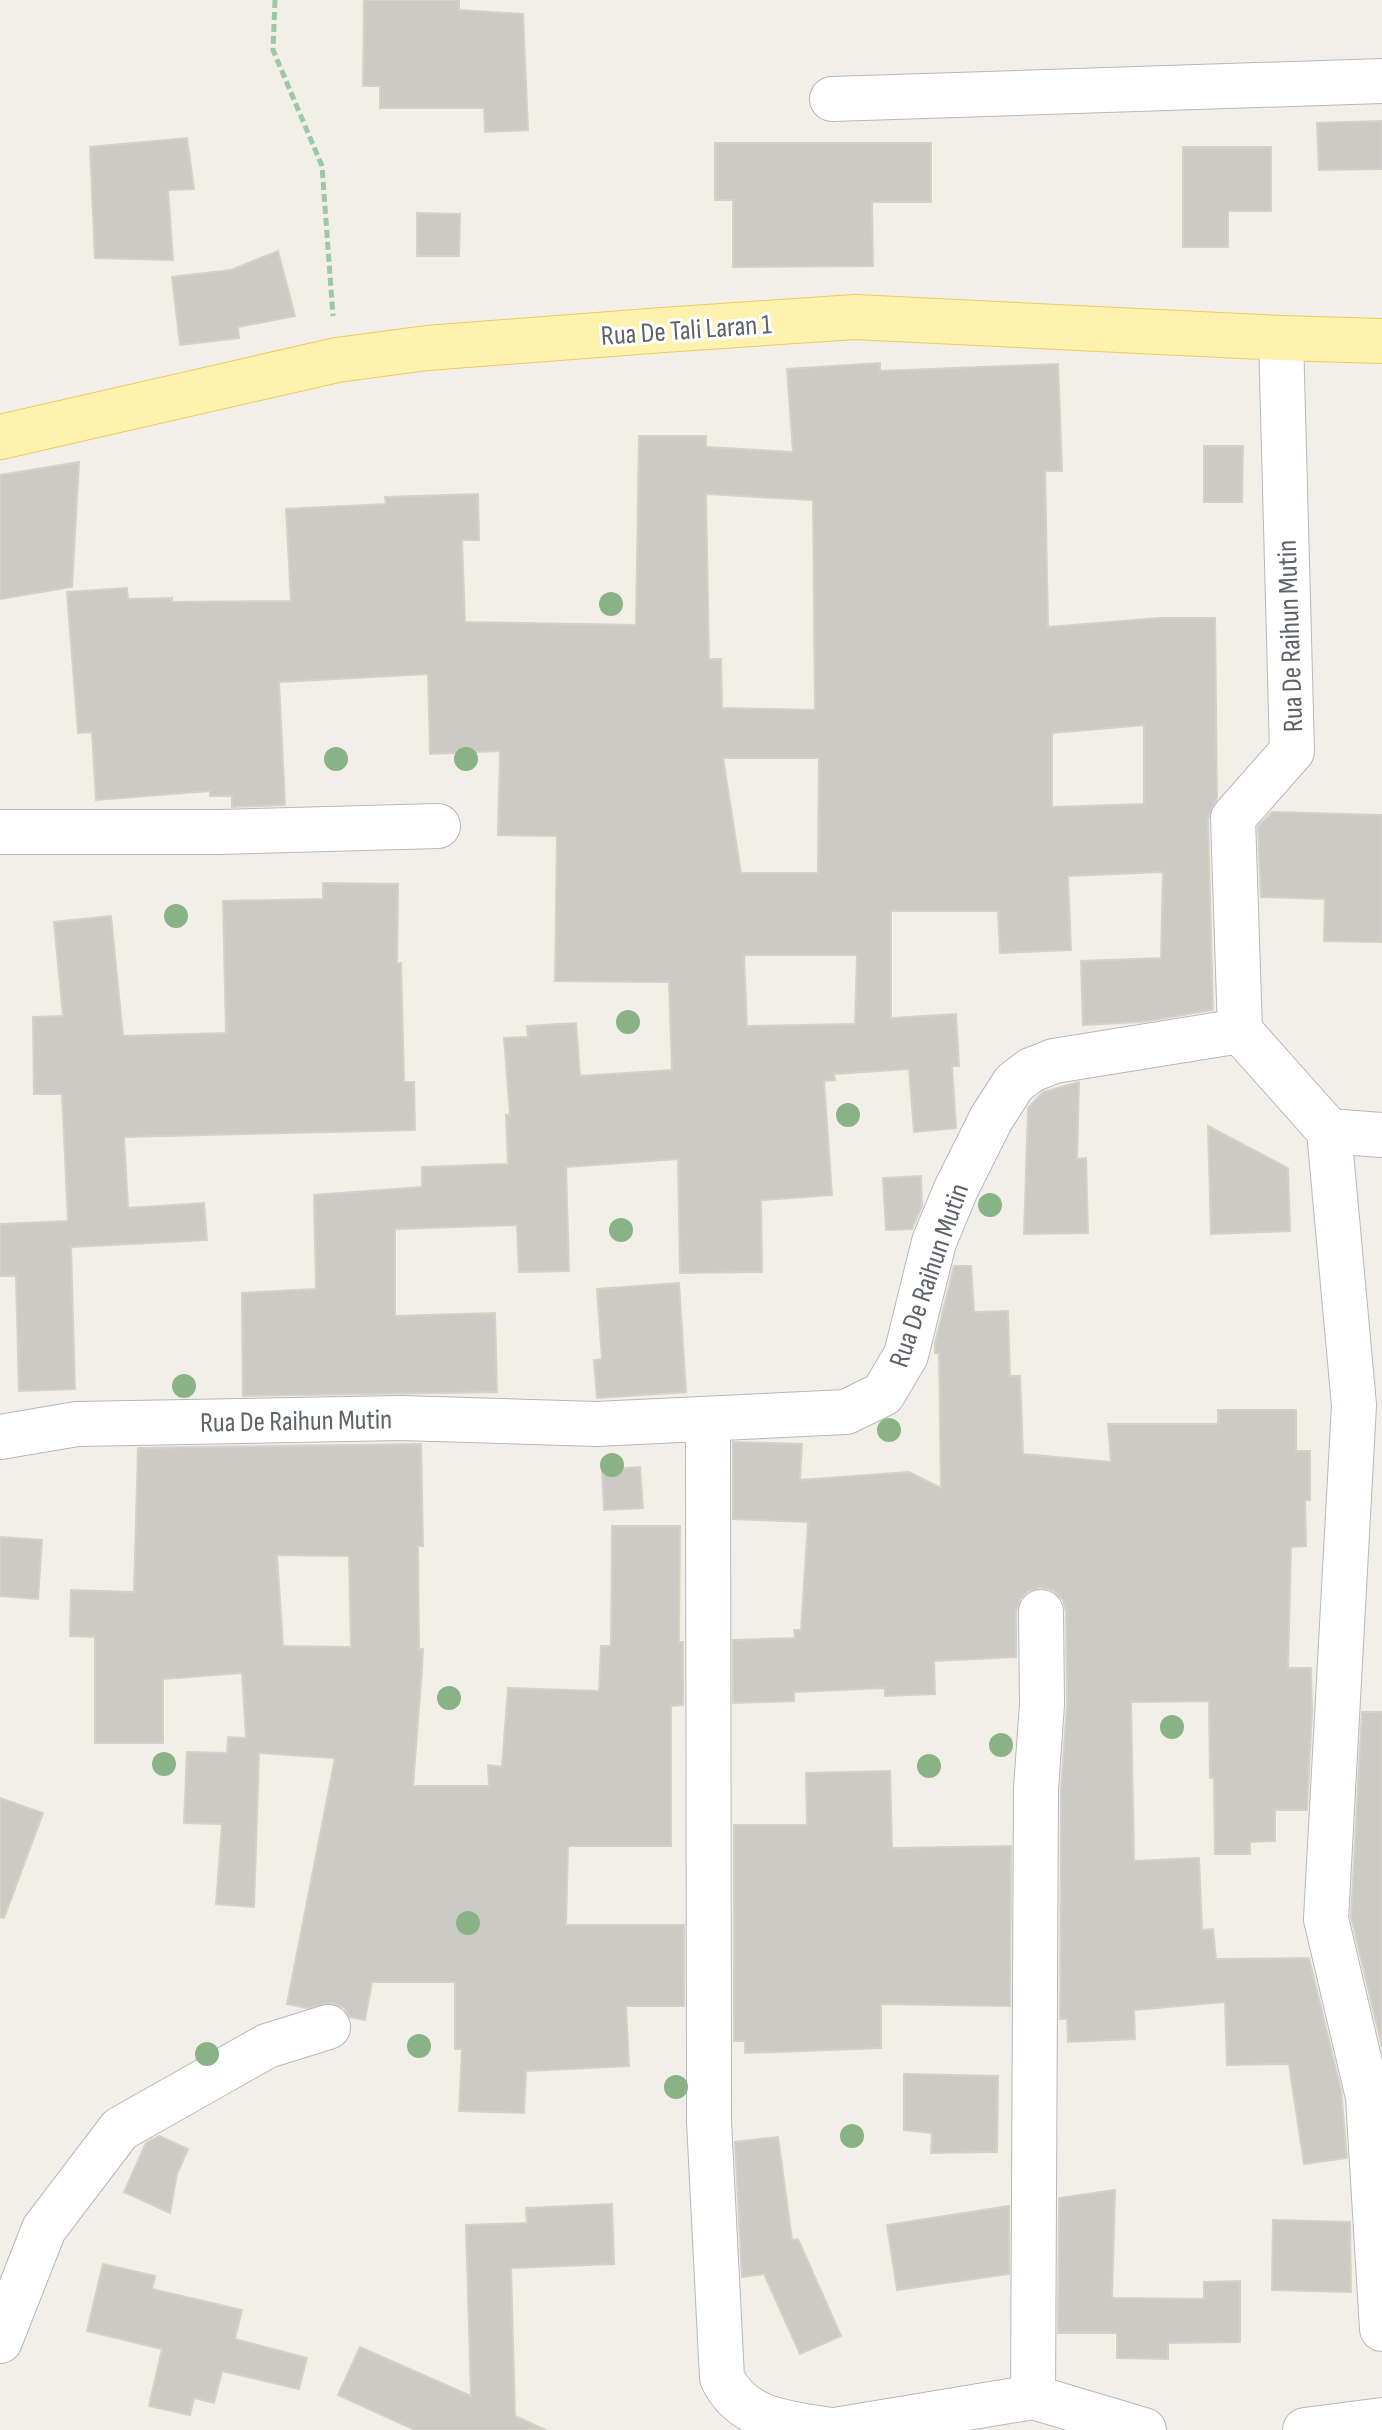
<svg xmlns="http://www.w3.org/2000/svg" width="1382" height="2430" font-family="'Sofia Sans Condensed',sans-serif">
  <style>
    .building { fill: #cccac5; stroke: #d6d1c6; stroke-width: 2; fill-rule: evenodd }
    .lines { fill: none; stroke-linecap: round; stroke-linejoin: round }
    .minor-casing { stroke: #b5b8bc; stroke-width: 46 }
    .major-casing { stroke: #f2c960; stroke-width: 46 }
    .path { stroke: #9cc7a9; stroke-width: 5; stroke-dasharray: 8 4; stroke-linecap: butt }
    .minor { stroke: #fff; stroke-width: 44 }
    .major { stroke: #fff2af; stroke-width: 44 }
    .tree { fill: #89b387 }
    .labels { text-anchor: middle; stroke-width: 6; stroke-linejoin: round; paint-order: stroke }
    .street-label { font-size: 28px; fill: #5f6368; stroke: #fff }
  </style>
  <rect width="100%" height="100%" fill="#f1efe8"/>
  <g class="building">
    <polygon points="364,0 459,0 459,10 523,14 528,130 485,132 484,108 380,108 380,86 363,86"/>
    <polygon points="1382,121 1382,169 1319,170 1317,123"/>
    <polygon points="187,138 194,189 168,190 173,260 95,258 90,147"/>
    <polygon points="715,143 931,143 931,202 872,202 873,266 733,267 733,200 715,200"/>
    <polygon points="1183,147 1271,147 1271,211 1228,211 1228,247 1183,247"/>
    <polygon points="417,213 460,214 459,256 417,256"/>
    <polygon points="278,251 295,316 238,327 239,338 180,345 172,277 231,270"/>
    <path d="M880 363V371L1058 364 1062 471H1045L1048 627 1160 618H1215L1217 798 1208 819 1213 1010 1141 1022 1083 1025 1081 961 1161 958 1163 872 1068 876 1071 950 1000 953 998 911H891V1018L956 1014 959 1066H952L956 1128 914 1132 909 1069 834 1074 835 1080 824 1081 832 1195 761 1200 762 1272 680 1273 678 1159 566 1167 569 1271 519 1272 517 1225 395 1229V1316L495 1313 497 1392 243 1396 242 1293 316 1289 314 1195 422 1187V1167L508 1164 506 1115H510L504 1038 528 1037 527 1026 576 1023 580 1076 672 1070 669 982 555 981 557 836 498 835 500 751 430 754 428 674 279 682 285 805 232 807V796H210V791L96 800 92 732 78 733 67 592 127 588 128 599 172 598V602L291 601 286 509 386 504 385 497 478 494 479 540H462L465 622 636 625 639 436H706V447L793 452 787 369ZM706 494 813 500 815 710 722 708 721 659H709ZM1144 725V804L1052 807V733ZM723 758H819L818 873H741ZM744 955H857L855 1024 747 1026Z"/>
    <polygon points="1204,446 1243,446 1242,502 1204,502"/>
    <polygon points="79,462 72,587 0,599 0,475"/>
    <polygon points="1272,812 1382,815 1382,942 1324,941 1325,899 1261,897 1258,827"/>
    <polygon points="323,883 398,884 397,963 401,963 404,1082 414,1082 415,1130 124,1137 128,1208 204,1203 207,1240 71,1247 75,1389 19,1391 16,1276 0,1276 0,1224 68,1221 62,1094 34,1094 33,1017 63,1016 54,922 111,916 123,1036 226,1033 223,901 323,899"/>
    <polygon points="1079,1082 1077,1159 1086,1158 1088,1233 1024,1234 1028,1108 1043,1092"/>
    <polygon points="1208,1126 1288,1168 1290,1231 1211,1234"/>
    <polygon points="921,1176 922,1206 912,1229 886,1230 883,1178"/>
    <polygon points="954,1266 971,1266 974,1312 1008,1311 1010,1376 1020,1376 1023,1454 1111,1462 1108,1424 1218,1424 1218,1410 1296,1410 1296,1451 1310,1451 1310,1500 1305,1500 1306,1546 1291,1547 1288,1668 1311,1668 1312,1712 1307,1810 1275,1810 1275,1841 1250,1842 1250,1854 1215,1854 1214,1778 1210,1778 1209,1701 1131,1702 1134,1861 1199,1858 1202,1930 1213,1929 1216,1959 1309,1958 1341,2090 1347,2158 1304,2164 1289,2064 1227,2065 1225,2002 1134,2010 1135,2039 1068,2042 1067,2019 1060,2019 1061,1790 1067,1704 1066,1612 1063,1600 1054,1591 1040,1587 1028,1591 1020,1599 1016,1612 1016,1657 934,1661 935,1694 885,1696 885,1688 794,1692 794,1701 733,1703 733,1640 795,1638 794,1630 801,1630 808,1522 733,1519 733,1442 802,1444 800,1480 909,1472 941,1488 939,1353 935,1353 935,1343"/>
    <polygon points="679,1283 686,1392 597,1398 594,1360 602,1359 597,1289"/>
    <path d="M421 1444 423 1546H418L419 1649H423L422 1669 413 1786H489L488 1765 502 1767 508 1688 599 1691 601 1646H611L612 1526H680L679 1642H683V1705L671 1706V1846H568L566 1925H684V2006H626L629 2066 526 2071 524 2113 459 2111 462 2049H455V1982H372L365 2020 350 2017 344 2008 333 2003 306 2008 287 2004 335 1758 259 1753 254 1907 216 1904 222 1824 184 1823 187 1752 227 1753 228 1737 246 1738 242 1673 163 1679V1743H95V1637L70 1636 71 1590 134 1592 138 1448ZM277 1555 349 1556 351 1647 283 1646Z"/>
    <polygon points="640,1467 643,1508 604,1510 602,1470"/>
    <polygon points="0,1537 42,1540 38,1599 0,1596"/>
    <polygon points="1362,1712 1382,1712 1382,2047 1351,1917"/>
    <polygon points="890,1771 892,1848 1011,1846 1010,2006 881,2004 881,2048 745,2053 745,2041 734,2041 734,1825 807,1825 806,1773"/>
    <polygon points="0,1798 43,1813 4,1918 0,1917"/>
    <polygon points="904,2074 998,2076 997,2152 931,2153 932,2133 904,2130"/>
    <polygon points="159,2136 188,2149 177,2174 170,2213 124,2192 146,2143"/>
    <polygon points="778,2137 792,2240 798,2239 841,2336 800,2354 764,2274 742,2277 735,2142"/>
    <polygon points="1115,2190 1112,2298 1204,2299 1204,2282 1240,2281 1240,2342 1168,2343 1168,2359 1117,2358 1117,2333 1058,2333 1059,2198"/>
    <polygon points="612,2204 614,2264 511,2268 515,2416 546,2430 415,2430 338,2395 360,2347 471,2396 466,2225 527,2223 526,2208"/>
    <polygon points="1009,2206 1009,2274 897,2290 887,2225"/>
    <polygon points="1273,2220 1350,2222 1351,2292 1272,2290"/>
    <polygon points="103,2264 155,2276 152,2289 242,2310 235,2339 307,2358 299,2389 222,2371 214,2403 194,2398 190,2415 149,2406 162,2349 87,2331"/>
  </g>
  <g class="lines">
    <g class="minor-casing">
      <g id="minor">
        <polyline points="832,99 1382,81"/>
        <polyline points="0,832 220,832 438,826"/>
        <polyline points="1240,1031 1329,1131 1354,1405 1326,1919 1368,2097 1382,2329"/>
        <polyline points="1329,1131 1382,1135"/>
        <path d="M708 1420 709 2121 722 2378C743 2421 788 2423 830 2430"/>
        <polyline points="0,1437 77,1424 401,1418 596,1424 846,1412 883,1394 906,1355 934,1242 956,1189 991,1119 1014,1083 1031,1070 1054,1061 1240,1031 1233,818 1292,751 1281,338"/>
        <polyline points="0,2341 44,2229 120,2129 267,2046 328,2027"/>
        <polyline points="1033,2397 1036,1789 1042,1704 1041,1612"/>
        <polyline points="835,2430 1033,2397 1144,2430"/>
        <polyline points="1305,2430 1382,2420"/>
      </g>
    </g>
    <g class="major-casing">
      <polyline id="major" points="0,437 337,360 427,348 663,330 855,317 1281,338 1382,341"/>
    </g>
    <polyline class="path" points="275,0 273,50 322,166 333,316"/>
    <use href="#minor" class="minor"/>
    <use href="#major" class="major"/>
  </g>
  <g class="tree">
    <circle cx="611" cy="604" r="12"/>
    <circle cx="336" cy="759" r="12"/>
    <circle cx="466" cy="759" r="12"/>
    <circle cx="176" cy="916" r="12"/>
    <circle cx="628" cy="1022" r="12"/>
    <circle cx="848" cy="1115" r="12"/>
    <circle cx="990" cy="1205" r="12"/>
    <circle cx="621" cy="1230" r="12"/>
    <circle cx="184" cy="1386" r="12"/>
    <circle cx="889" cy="1430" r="12"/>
    <circle cx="612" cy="1465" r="12"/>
    <circle cx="449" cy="1698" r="12"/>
    <circle cx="1172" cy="1727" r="12"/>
    <circle cx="1001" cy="1745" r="12"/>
    <circle cx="164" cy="1764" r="12"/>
    <circle cx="929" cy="1766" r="12"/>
    <circle cx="468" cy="1923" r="12"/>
    <circle cx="419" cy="2046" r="12"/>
    <circle cx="207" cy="2054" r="12"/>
    <circle cx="676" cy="2087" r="12"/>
    <circle cx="852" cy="2136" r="12"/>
  </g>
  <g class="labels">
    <g class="street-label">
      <text transform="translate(686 329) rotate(-4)" y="10">Rua De Tali Laran 1</text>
      <text transform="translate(1289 636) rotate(-92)" y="10">Rua De Raihun Mutin</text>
      <text transform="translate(928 1275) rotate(-71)" y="10">Rua De Raihun Mutin</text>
      <text transform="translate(296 1420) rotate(-1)" y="10">Rua De Raihun Mutin</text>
    </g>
  </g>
</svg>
